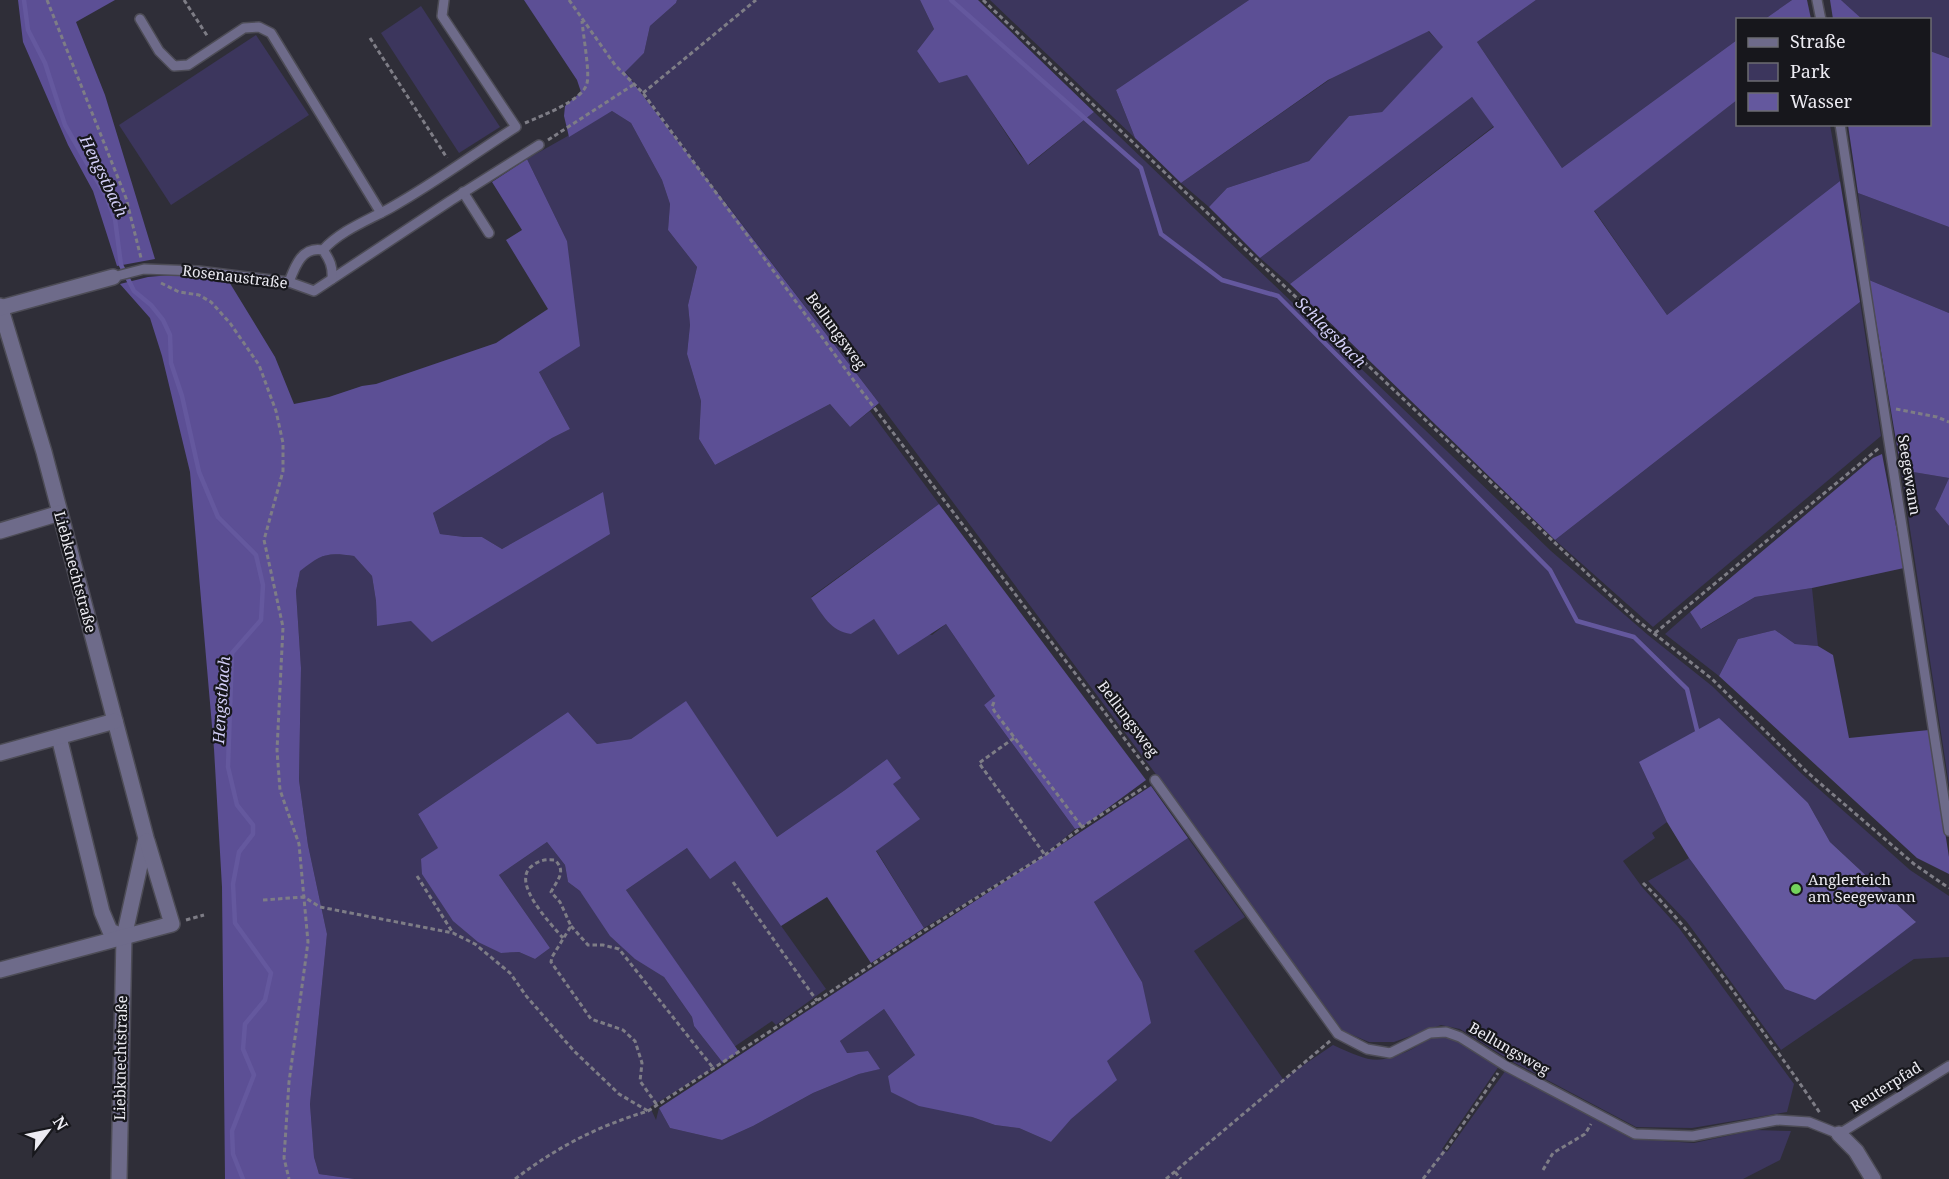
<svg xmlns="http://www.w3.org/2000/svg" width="1949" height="1179" font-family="'Noto Serif',serif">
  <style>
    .green { fill: #3c365d }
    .forest { fill: #5c4f95 }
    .water { fill: #64589e }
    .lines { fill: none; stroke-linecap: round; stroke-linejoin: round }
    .stream { stroke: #64589e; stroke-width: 4.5 }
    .lane-casing { stroke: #4d4c56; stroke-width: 12 }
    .street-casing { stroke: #4d4c56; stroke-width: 18 }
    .path { stroke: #7e7d86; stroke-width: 3; stroke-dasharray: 4.5 3; stroke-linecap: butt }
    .lane { stroke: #6e6b8a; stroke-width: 9 }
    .street { stroke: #6e6b8a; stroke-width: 15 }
    .poi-dot { fill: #73d25c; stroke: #17171c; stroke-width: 2 }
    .labels { text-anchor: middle; stroke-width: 4.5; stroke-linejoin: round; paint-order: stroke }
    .street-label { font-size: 15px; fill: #ecebf2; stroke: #17171c }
    .poi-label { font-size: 15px; fill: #ecebf2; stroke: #17171c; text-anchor: start }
    .water-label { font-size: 16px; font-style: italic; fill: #d3cff8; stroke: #17171c }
  </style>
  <rect width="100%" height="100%" fill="#2f2e38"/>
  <g class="green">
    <polygon points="677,0 920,0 934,29 917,51 939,83 967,74 1020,155 1029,165 1094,112 1551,551 1648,635 1712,686 1802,774 1910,870 1949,896 1949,957 1914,959 1781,1050 1687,922 1648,881 1689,858 1785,989 1915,921 1830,842 1808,803 1639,762 1667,822 1652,833 1655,838 1623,861 1642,887 1679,928 1794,1084 1787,1112 1692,1128 1636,1127 1511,1061 1460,1029 1441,1025 1394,1042 1369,1042 1343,1031 1158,777 879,403 625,71 644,53 650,26 676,3"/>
    <polygon points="990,0 1249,0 1116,90 1135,138"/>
    <polygon points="1536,0 1792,0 1765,19 1738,20 1737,40 1562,168 1477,42"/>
    <polygon points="1841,0 1949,0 1949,58 1930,51 1930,20 1862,19"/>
    <polygon points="421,6 500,127 459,153 381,33"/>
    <polygon points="1428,31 1444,47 1382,112 1349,116 1309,161 1227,188 1209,207 1181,183 1332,78"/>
    <polygon points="256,35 309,115 171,205 119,125"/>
    <polygon points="1472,97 1494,126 1290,284 1260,258"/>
    <polygon points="1737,100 1738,124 1830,125 1840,181 1667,315 1594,210"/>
    <path d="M612 111 631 123 662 180 670 204 668 230 697 267 688 305 690 325 687 354 701 401 699 439 715 465 830 404 850 427 870 411 939 504 811 597 851 634 873 619 932 635 946 624 995 696 984 705 1075 829 1045 855 924 928 876 850 893 784 887 759 845 790 777 837 686 702 631 739 597 744 568 712 418 814 501 953 519 952 535 959 550 948 499 875 547 842 565 865 568 882 580 891 664 977 692 1017 694 1026 723 1063 650 1107 656 1120 659 1108 670 1128 722 1140 753 1126 813 1093 859 1074 879 1069 868 1051 846 1053 840 1041 884 1009 915 1055 888 1076 972 1117 995 1125 1019 1128 1051 1142C1093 1094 1116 1040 1142 982L1094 902 1188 838 1245 917 1194 951 1283 1079 1333 1045C1367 1060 1376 1067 1412 1049 1419 1045 1429 1038 1437 1037 1460 1035 1481 1054 1499 1066L1442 1149 1447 1152 1506 1070 1632 1139 1694 1143 1755 1130 1791 1131 1780 1160 1743 1179H355L319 1174 314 1157 310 1104 327 934 308 845 299 780 301 668 296 591 300 570C322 554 326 552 354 556L372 576 376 601 377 626 603 492 502 549 482 537H464L440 534 433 513 552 438 570 429 539 372 567 241 527 159Z"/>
    <polygon points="1858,193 1949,227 1949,313 1869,280"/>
    <polygon points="1860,302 1881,436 1653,627 1555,540"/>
    <polygon points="1901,470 1949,478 1935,509 1949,526 1949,785"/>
    <polygon points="1812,588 1818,646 1795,644 1775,630 1738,639 1719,676 1665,634 1690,612 1702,629 1755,597"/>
    <polygon points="687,848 735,861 826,989 776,1025 772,1021 734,1047 626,890"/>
  </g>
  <g class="forest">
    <polygon points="18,0 115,0 76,22 105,95 155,259 117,266 93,191 68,145 23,42"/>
    <polygon points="524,0 677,0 676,3 650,26 644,53 625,72 879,403 850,427 830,404 715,465 699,439 701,401 687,354 690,325 688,305 697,267 668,230 670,204 662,180 631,123 612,111 569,137 564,116 565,106 581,92 577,80"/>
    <polygon points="920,0 978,0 1094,112 1028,165 967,75 939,83 917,51 934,29"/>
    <polygon points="1249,0 1536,0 1477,42 1562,168 1737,40 1737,100 1594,211 1667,315 1840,181 1860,302 1555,540 1290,284 1494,127 1472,97 1260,258 1209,207 1227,188 1309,161 1349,116 1382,112 1443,47 1429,31 1328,80 1181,183 1135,138 1116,90"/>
    <polygon points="1792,0 1807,0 1811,19 1765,19"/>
    <polygon points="1830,0 1841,0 1862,19 1833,19"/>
    <polygon points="1930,51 1949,58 1949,227 1858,193 1848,125 1930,124"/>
    <path d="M527 159 567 241 580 346 539 372 570 429 552 438 433 513 440 534 464 537H482L502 549 603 492 610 534 432 642 411 621 377 626 376 601 372 576 354 556C326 552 322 554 300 571L296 591 301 668 299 780 308 845 327 934 310 1104 314 1157 319 1174 355 1179H225L222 887 214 749 190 472 162 356 150 318 120 284 148 277 182 274 228 280 275 357 294 404 329 397 362 386 376 384 496 343 548 309 506 240 522 230 492 182Z"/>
    <polygon points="1869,280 1949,313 1949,478 1901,470"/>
    <polygon points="1882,454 1904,568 1812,588 1755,597 1701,629 1690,612 1873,458"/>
    <polygon points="1949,478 1949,526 1935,509"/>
    <path d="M939 504 1146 780 1082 827 1075 829 984 705 995 696 946 624 898 655 874 619 851 634C830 631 823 615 811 598Z"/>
    <polygon points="1775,630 1795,644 1818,646 1833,655 1849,738 1929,730 1949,857 1949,874 1917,858 1719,676 1738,639"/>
    <polygon points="686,701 777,837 845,790 887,759 901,778 893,784 920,819 876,851 924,928 871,963 827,897 781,926 735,861 710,879 687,848 626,890 739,1052 723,1063 694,1026 692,1017 664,977 635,959 610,936 580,891 568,882 565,865 547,842 499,875 550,948 535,959 519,952 501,953 478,942 453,921 422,874 421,859 438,848 418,814 568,712 597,744 631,739"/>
    <polygon points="1151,786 1188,838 1094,902 1142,982 1151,1023 1107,1061 1117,1080 1071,1119 1051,1142 1019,1128 995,1125 972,1117 919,1106 891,1092 888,1076 915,1055 884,1009 840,1041 847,1053 868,1051 880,1069 859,1074 813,1093 753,1126 722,1140 670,1128 659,1108"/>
  </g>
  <polygon class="water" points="1719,718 1808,803 1830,842 1916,922 1815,1000 1785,989 1689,858 1667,822 1639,762"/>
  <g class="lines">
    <g class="stream">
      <polyline points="24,0 28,30 45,63 65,125 106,196 115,219 121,265 134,291 151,305 163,320 170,335 171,363 182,396 199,472 218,517 256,555 263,585 261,620 232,653 228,767 237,805 253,825 253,834 239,852 233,884 235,923 271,973 265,1000 245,1024 243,1049 254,1075 232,1131 233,1154 243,1179"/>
      <polyline points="951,0 1141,168 1161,234 1222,280 1278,296 1550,570 1577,621 1634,637 1687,689 1697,730"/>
    </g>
    <g class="lane-casing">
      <g id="lane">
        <polyline points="1817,0 1821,20"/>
        <polyline points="140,19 159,51 174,66 188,65 244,28 259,27 271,33 381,213"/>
        <polyline points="1840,124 1949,831"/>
        <polyline points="463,192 489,233"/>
        <path d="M323 250C341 230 369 220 392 207 435 183 475 153 516 127L442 16 444 0"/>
        <polyline points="113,277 144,269 198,271 289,282 314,291 450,201 539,145"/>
        <path d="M289 282C295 266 302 246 323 250 330 260 333 267 332 279"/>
        <polyline points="1155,780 1338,1034 1367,1049 1390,1053 1430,1033 1446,1032 1460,1037 1506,1066 1635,1134 1693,1136 1777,1120 1809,1122 1839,1134 1949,1066"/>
      </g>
    </g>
    <g class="street-casing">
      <g id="street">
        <polyline points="0,306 44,452 146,838 124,937 119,1179"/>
        <polyline points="0,308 113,277"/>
        <polyline points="0,531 60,513"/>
        <polyline points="59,737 102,912 110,931 124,937"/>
        <polyline points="0,753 115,721"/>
        <polyline points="0,970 172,924 147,841"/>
        <polyline points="1839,1134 1856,1151 1873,1179"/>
      </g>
    </g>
    <g class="path">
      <polyline points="47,0 126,198 141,258"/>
      <polyline points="184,0 208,37"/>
      <polyline points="569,0 615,65 643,93 860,389 1149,771"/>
      <polyline points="983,0 1633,617 1712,679 1808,773 1914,864 1949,888"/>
      <polyline points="370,38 447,158"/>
      <polyline points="643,93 756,0"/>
      <path d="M525 123C541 116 584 100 587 83 590 73 583 34 582 21"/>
      <polyline points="548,140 633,85"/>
      <polyline points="161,283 179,292 199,295 211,302 230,323 259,365 276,411 283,443 283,471 264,540 283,627 277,750 280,790 299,844 308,942 289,1082 284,1158 289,1179"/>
      <polyline points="1896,409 1937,417 1949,422"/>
      <polyline points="1655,633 1879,448"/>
      <polyline points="994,702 992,707 995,712 1082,827"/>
      <polyline points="1014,738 979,763 1045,855"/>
      <polyline points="417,876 453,933"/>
      <polyline points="733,882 817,1001"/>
      <path d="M1643 883C1675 913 1700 947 1726 981 1758 1025 1790 1068 1820 1113"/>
      <polyline points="263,900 304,897 320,907 453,933 475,944 510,973 527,997 574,1051 619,1094 648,1111"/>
      <polyline points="186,920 204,915"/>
      <polyline points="571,926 588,945 603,945 619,949 714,1069"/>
      <path d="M563 938C551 924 510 882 532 866 539 860 547 859 555 860 567 872 557 880 551 892L560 902 571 926 552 957 551 962 591 1019 623 1030 635 1041 642 1063 640 1081 657 1105"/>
      <polyline points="1543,1170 1553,1153 1585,1134 1591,1124"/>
      <polyline points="1175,1172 1181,1179"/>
      <path d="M515 1179C559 1146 596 1127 648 1111L925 930 1045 855 1082 827 1146 786"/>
      <polyline points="1166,1179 1330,1041"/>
      <polyline points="1423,1179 1446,1149 1498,1073"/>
    </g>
    <use href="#lane" class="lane"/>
    <use href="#street" class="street"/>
  </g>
  <circle class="poi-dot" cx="1796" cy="889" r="6"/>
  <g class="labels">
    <g class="street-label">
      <text transform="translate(235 277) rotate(7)" y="5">Rosenaustraße</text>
      <text transform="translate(836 331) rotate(54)" y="5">Bellungsweg</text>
      <text transform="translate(1909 475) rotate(81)" y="5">Seegewann</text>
      <text transform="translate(75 572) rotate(75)" y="5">Liebknechtstraße</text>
      <text transform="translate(1128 719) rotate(53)" y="5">Bellungsweg</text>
      <text transform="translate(1509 1049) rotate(30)" y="5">Bellungsweg</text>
      <text transform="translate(121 1058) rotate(-89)" y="5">Liebknechtstraße</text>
      <text transform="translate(1886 1087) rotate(-32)" y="5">Reuterpfad</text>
    </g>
    <g class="poi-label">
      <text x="1808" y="885">Anglerteich<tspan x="1808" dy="17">am Seegewann</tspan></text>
    </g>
    <g class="water-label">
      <text transform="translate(104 176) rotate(64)" y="6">Hengstbach</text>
      <text transform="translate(1331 332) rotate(45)" y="6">Schlagsbach</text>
      <text transform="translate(221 700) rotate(-86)" y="6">Hengstbach</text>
    </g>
  </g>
  <rect x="1736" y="18" width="195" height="108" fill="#17171c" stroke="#6c6c72" stroke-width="1.5"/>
  <rect x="1748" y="38" width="30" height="9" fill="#6e6b8a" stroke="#6c6c72" stroke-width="1.5"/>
  <text x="1790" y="48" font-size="18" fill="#ecebf2">Straße</text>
  <rect x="1748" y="63" width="30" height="18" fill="#3c365d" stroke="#6c6c72" stroke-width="1.5"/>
  <text x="1790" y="78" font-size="18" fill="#ecebf2">Park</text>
  <rect x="1748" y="93" width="30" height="18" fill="#64589e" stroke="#6c6c72" stroke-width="1.5"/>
  <text x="1790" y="108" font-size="18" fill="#ecebf2">Wasser</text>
  <g transform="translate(48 1131) rotate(58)" stroke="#17171c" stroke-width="4.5" paint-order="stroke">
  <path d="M0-4.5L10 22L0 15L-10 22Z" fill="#ecebf2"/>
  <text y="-9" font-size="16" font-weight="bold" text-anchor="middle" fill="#ecebf2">N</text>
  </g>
</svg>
